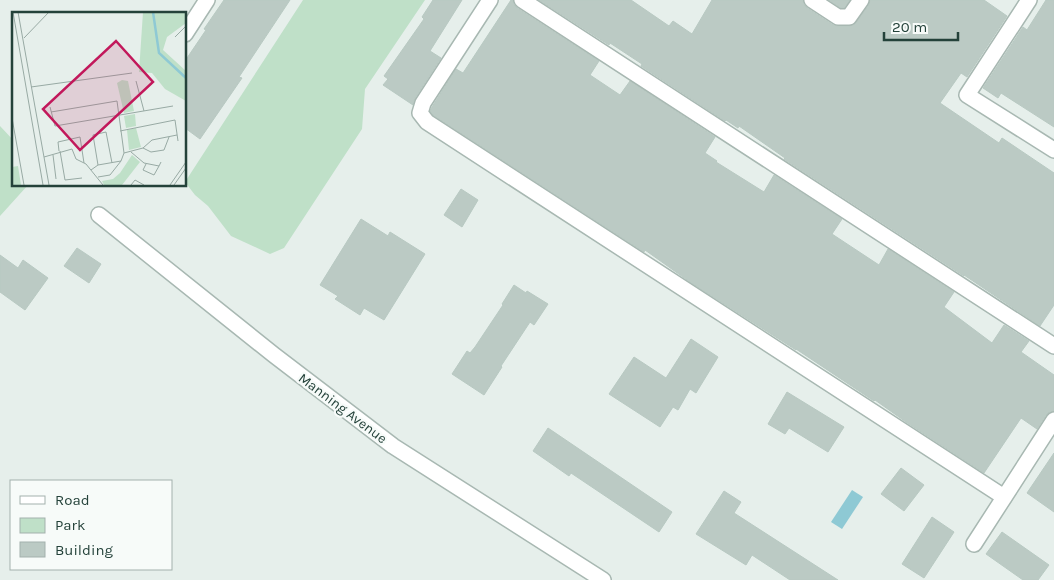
<svg xmlns="http://www.w3.org/2000/svg" width="1054" height="580" font-family="Karla,sans-serif">
  <style>
    .green { fill: #bfe0c8 }
    .water { fill: #8ec9d4 }
    .building { fill: #bbcac4; stroke: #b8c9c2 }
    .lines { fill: none; stroke-linecap: round; stroke-linejoin: round }
    .minor-casing { stroke: #a8b8b2; stroke-width: 18 }
    .minor { stroke: #fff; stroke-width: 15 }
    .labels { text-anchor: middle; stroke-width: 4.5; stroke-linejoin: round; paint-order: stroke }
    .street-label { font-size: 14px; fill: #24423a; stroke: #f7fbf9 }
    .inset-river { fill: none; stroke: #8ec9d4; stroke-width: 2.5 }
    .inset-road { fill: none; stroke: #98aaa4; stroke-width: 1 }
    .view { fill: #c2185b; fill-opacity: 0.15; stroke: #c2185b; stroke-width: 2.5 }
    .inset-edge { fill: none; stroke: #24423a; stroke-width: 2.5 }
  </style>
  <rect width="100%" height="100%" fill="#e6efeb"/>
  <g class="green">
    <polygon points="303,0 425,0 365,89 362,129 284,248 270,254 231,236 208,206 195,195 185,182"/>
    <polygon points="0,126 14,141 14,185 28,185 0,216"/>
  </g>
  <polygon class="water" points="852,490 863,497 842,529 831,522"/>
  <g class="building">
    <polygon points="224,0 290,0 239,77 242,78 200,139 185,128 185,61 206,30 204,29"/>
    <polygon points="433,0 462,0 430,51 441,58 415,98 413,105 383,85 388,79 384,76 424,19 422,17"/>
    <polygon points="511,0 513,0 514,5 517,8 599,61 590,75 620,95 630,81 715,137 705,153 717,161 716,162 764,192 774,175 842,219 832,234 879,265 888,249 954,292 944,307 992,343 1004,325 1029,341 1021,352 1054,375 1054,411 1049,412 1046,415 1037,429 1021,418 984,473 906,422 875,400 874,401 796,349 796,350 690,282 645,250 644,252 433,115 430,111 432,107 456,69 463,73"/>
    <polygon points="539,0 631,0 669,26 673,21 692,34 712,0 803,0 804,5 807,8 833,25 838,26 849,26 854,25 869,5 870,0 984,0 1007,16 967,77 961,73 940,103 999,143 1002,138 1054,173 1054,305 1040,326 964,275 964,276 784,159 785,158 739,126 738,128 726,120 725,121 641,66 642,64 610,43 609,45"/>
    <polygon points="829,0 850,0 844,8 841,8"/>
    <polygon points="1046,0 1054,0 1054,127 1001,93 998,98 983,88 1023,27 1027,30"/>
    <polygon points="461,189 478,200 462,227 444,215"/>
    <polygon points="361,219 388,236 390,232 425,254 384,320 364,308 360,315 335,299 338,296 320,285"/>
    <polygon points="77,248 101,264 89,283 64,266"/>
    <polygon points="0,255 18,268 23,260 48,278 25,310 0,292"/>
    <polygon points="514,285 526,293 527,291 548,304 534,325 530,322 501,366 502,367 484,395 452,374 467,351 470,353 475,347 503,305 502,304"/>
    <polygon points="691,339 718,357 696,393 690,389 678,410 673,407 660,427 609,394 634,357 666,378"/>
    <polygon points="787,392 844,427 828,452 789,428 785,434 768,424"/>
    <polygon points="548,428 672,512 659,532 571,473 569,476 533,451"/>
    <polygon points="1054,453 1054,512 1027,493"/>
    <polygon points="901,468 924,485 904,511 881,494"/>
    <polygon points="724,491 741,502 734,513 838,580 790,580 752,555 746,565 696,534"/>
    <polygon points="932,517 954,532 924,578 902,564"/>
    <polygon points="1002,532 1049,565 1038,580 1023,580 986,554"/>
  </g>
  <g class="lines">
    <g class="minor-casing">
      <g id="minor">
        <polyline points="490,0 423,103 420,113 427,122 1004,497"/>
        <polyline points="522,0 1054,346"/>
        <polyline points="812,0 838,17 849,17 861,0"/>
        <polyline points="1029,0 967,95 1054,150"/>
        <polyline points="185,34 207,0"/>
        <polyline points="99,215 274,355 393,446 603,580"/>
        <polyline points="974,544 1054,420"/>
      </g>
    </g>
    <use href="#minor" class="minor"/>
  </g>
  <g class="labels">
    <g class="street-label">
      <text transform="translate(343 408) rotate(37)" y="5">Manning Avenue</text>
    </g>
  </g>
  <g transform="translate(12 12)">
    <rect width="174" height="174" fill="#e6efeb"/>
    <path d="M131 0H174V11L155 25 151 38 174 59V89L153 77 140 61 127 60ZM110 68 116 69 122 99 112 101 105 71ZM123 102 124 114 114 116 112 104ZM124 116 129 135 117 138 115 118ZM120 143 128 150 110 173H92L90 169 101 167 108 161ZM6 154 9 173H0V155Z" fill="#bfe0c8"/>
    <path class="inset-river" d="M141 0 147 41 174 66"/>
    <path class="inset-road" d="M1 0 31 173M6 0 37 173M163 25 174 14M12 26 37 0M124 69 132 99M19 75 120 61M38 95 43 114 161 94M39 100 105 89 112 141M0 106 12 173M108 119 163 108 166 129M131 136 139 140 152 138 157 125M47 139 46 130 68 125 72 151M48 139 53 168 70 166M119 140 132 151 147 154 149 150M41 143 44 167M32 145 60 137 64 147 74 152 91 173M134 152 131 158 142 163 147 154M86 153 81 123 94 120 100 151M79 158 86 153 109 149 112 141 131 136 140 128 165 123M86 165 98 163 109 149M119 173 123 168 132 173M158 173 174 150M162 173 174 156"/>
    <path class="view" d="M104 29 141 70 68 138 31 97Z"/>
    <rect width="174" height="174" class="inset-edge"/>
  </g>
  <rect x="10" y="480" width="162" height="90" fill="#f7fbf9" stroke="#a3b1ad"/>
  <rect x="20" y="496" width="25" height="8" fill="#ffffff" stroke="#a3b1ad"/>
  <text x="55" y="505" font-size="15" fill="#24423a">Road</text>
  <rect x="20" y="518" width="25" height="15" fill="#bfe0c8" stroke="#a3b1ad"/>
  <text x="55" y="530" font-size="15" fill="#24423a">Park</text>
  <rect x="20" y="542" width="25" height="15" fill="#bbcac4" stroke="#a3b1ad"/>
  <text x="55" y="555" font-size="15" fill="#24423a">Building</text>
  <path d="M884 32v8h74v-8" fill="none" stroke="#24423a" stroke-width="2.5"/>
  <text x="892" y="32" font-size="15" fill="#24423a" stroke="#f7fbf9" stroke-width="4" paint-order="stroke">20 m</text>
</svg>
